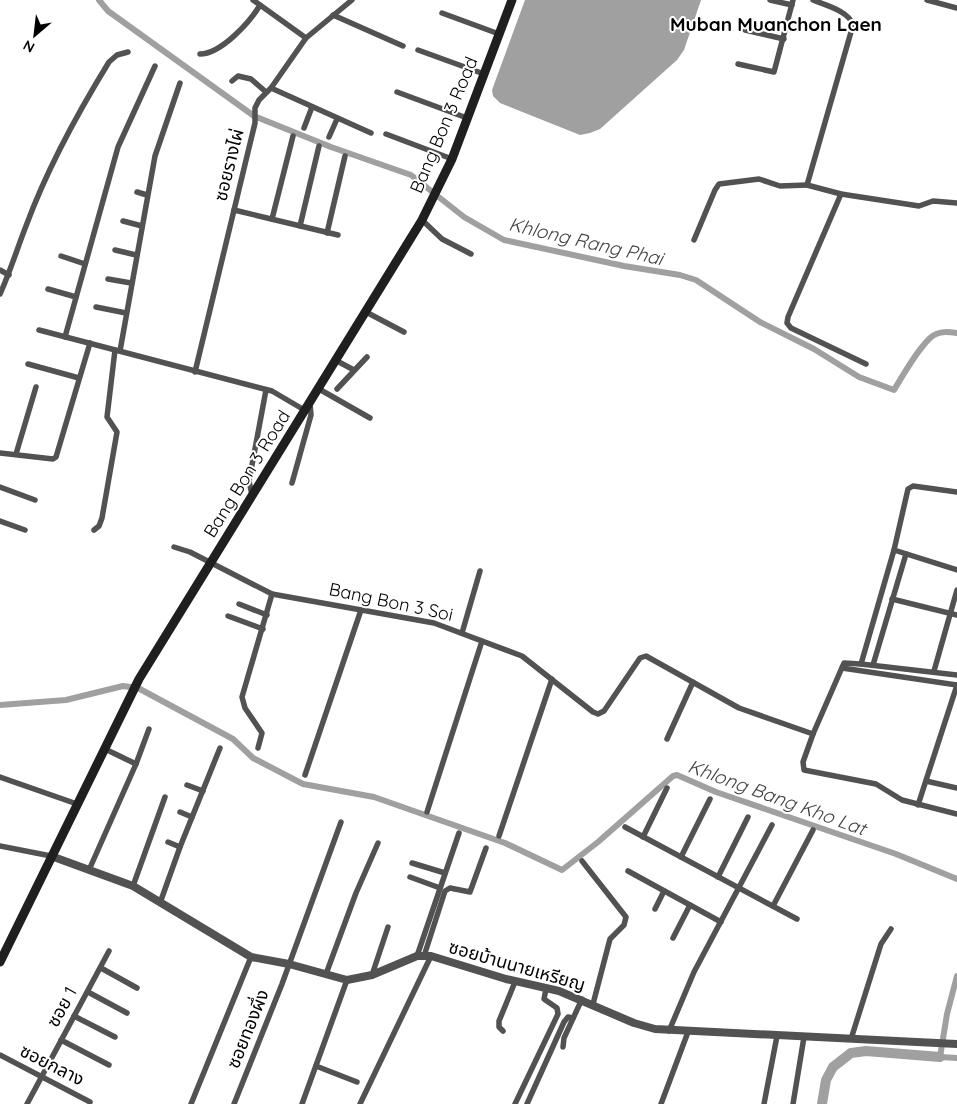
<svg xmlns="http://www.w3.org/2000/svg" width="957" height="1104" font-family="Quicksand,'Noto Sans Thai',sans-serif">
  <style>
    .water { fill: #a0a0a0 }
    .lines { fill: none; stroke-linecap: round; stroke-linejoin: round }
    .canal { stroke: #a0a0a0; stroke-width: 6 }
    .river { stroke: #a0a0a0; stroke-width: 10 }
    .minor { stroke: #525252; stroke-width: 5.5 }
    .tertiary { stroke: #525252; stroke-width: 8 }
    .secondary { stroke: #1f1f1f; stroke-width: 9 }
    .labels { text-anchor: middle; stroke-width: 4; stroke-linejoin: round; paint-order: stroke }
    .street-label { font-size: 18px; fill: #000; stroke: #fff }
    .neighbourhood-label { font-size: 19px; font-weight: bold; fill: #000; stroke: #fff }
    .water-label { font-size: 19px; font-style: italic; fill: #414141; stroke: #fff }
  </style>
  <rect width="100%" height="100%" fill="#fff"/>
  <polygon class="water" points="525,0 701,0 684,50 677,60 600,129 590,133 580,135 500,103 493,96 492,90"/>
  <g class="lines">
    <g class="canal">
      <path d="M99 0 108 11 254 116 331 147 411 175 464 217 504 240 624 266 680 275 696 280 760 322 814 349 859 377 894 390C902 377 921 343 934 335 941 331 949 332 957 333"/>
      <polyline points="0,705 66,700 123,686 138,688 233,739 253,758 303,784 374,797 505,843 562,870 598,842 673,776 677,775 716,792 896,854 957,879"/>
      <polyline points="957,976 947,1014 940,1057 957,1058"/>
    </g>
    <polyline class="river" points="822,1104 826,1080 833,1067 851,1053 866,1051 940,1057"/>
    <g class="minor">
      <polyline points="253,0 306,38"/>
      <polyline points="770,0 792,5"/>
      <path d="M813 0C825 5 849 11 853 25L807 185 841 194 919 206 933 201 957 203"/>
      <polyline points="927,0 957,8"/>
      <polyline points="442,13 499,34"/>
      <polyline points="333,15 403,46"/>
      <polyline points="745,30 784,39"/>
      <polyline points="418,50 484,74"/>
      <path d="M200 54C221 54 250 22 260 5"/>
      <polyline points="738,64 774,72 793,0"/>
      <polyline points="232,81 238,76 251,79 266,92"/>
      <polyline points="271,88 371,133"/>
      <polyline points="397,92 467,118"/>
      <polyline points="304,128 312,107"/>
      <polyline points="386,134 452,159"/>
      <polyline points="329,137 337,119"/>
      <polyline points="137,192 147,195"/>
      <polyline points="841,194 788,317 787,323 791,328 866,364"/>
      <polyline points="234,210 338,235"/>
      <polyline points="272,219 293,136"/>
      <polyline points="422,220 442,239 471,254"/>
      <polyline points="123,221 142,226"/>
      <polyline points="300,226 319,146"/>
      <polyline points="327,233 345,156"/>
      <polyline points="694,240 715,190 719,184 759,179 780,186 807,185"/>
      <polyline points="115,250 136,255"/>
      <polyline points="61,256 85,264"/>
      <polyline points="0,270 9,275"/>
      <polyline points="108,279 131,283"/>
      <polyline points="48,289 76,297"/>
      <path d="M0 294C10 272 17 249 26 226 47 169 77 114 109 62L117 55 128 52"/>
      <polyline points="96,307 126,313"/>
      <polyline points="366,312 404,332"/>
      <polyline points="39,330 272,391 306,411"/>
      <polyline points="65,337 118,147 155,66"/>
      <polyline points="120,351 155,156 180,83"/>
      <polyline points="337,361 354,370"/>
      <polyline points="28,364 79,378"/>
      <polyline points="195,372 255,123 255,108 259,100 271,88 306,38 352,0"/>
      <polyline points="319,389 370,418"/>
      <polyline points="337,389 367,357"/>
      <polyline points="0,453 53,459 56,457 90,343"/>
      <polyline points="16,454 36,387"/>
      <polyline points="292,483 311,415 310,404"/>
      <polyline points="0,487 35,500"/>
      <polyline points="252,495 249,481 266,390"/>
      <polyline points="0,521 25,530"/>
      <polyline points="94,530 99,526 102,518 117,432 107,417 115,350"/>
      <polyline points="174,547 190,552 272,594 434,623 522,656 593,712 598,714 604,711 640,658 646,656 739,708 813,734 803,762 804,770 876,784 902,800 957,814"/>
      <polyline points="894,550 957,570"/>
      <polyline points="892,599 957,615"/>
      <polyline points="239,604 267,615"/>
      <polyline points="228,616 263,629"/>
      <polyline points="462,633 480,571"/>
      <polyline points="861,664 957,675"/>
      <polyline points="873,665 906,554"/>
      <polyline points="842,668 957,685"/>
      <polyline points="934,671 957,590"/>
      <polyline points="813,734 844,663 861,664 894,550 908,489 913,486 957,492"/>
      <polyline points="667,739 693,682"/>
      <polyline points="258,748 262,733 245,708 242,697 272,594"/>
      <polyline points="105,749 136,764"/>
      <polyline points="305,775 361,610"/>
      <polyline points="0,777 77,804"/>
      <polyline points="926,781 957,788"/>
      <polyline points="187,785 203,791"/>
      <polyline points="918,805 957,685"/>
      <polyline points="180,812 192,817"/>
      <polyline points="427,812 482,641"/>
      <polyline points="625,827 797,919"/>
      <polyline points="499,836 552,679"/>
      <polyline points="643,837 667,788"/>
      <polyline points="168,842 180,847"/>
      <polyline points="0,846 51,856"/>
      <polyline points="681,857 710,799"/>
      <polyline points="582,861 626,917 624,925 610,939 593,1004"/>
      <polyline points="412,863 445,873"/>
      <polyline points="89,870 136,764 149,729"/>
      <polyline points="628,871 721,922"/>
      <polyline points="410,877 440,888"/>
      <polyline points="718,877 748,817"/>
      <polyline points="133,886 165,797"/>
      <polyline points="160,903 180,847 220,748"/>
      <polyline points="773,906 813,830"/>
      <polyline points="655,909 664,891"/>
      <polyline points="673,938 690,905"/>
      <polyline points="417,956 459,833"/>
      <polyline points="424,956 445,891 450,888 470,892 486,848"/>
      <polyline points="101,968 137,988"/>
      <polyline points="326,974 356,893 378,843"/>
      <polyline points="372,975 388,927"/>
      <polyline points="88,992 127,1013"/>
      <polyline points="74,1016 115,1037"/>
      <polyline points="503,1031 499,1027 499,1021 515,982"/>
      <polyline points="669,1031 694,972 772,825"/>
      <polyline points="851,1039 881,944 891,929"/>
      <polyline points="61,1040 109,1065"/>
      <polyline points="563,1047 564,1038 582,999"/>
      <polyline points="0,1055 90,1102"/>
      <polyline points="316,1066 357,1082"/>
      <polyline points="27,1104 109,951"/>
      <polyline points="191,1104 251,957"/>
      <polyline points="234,1104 282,984 341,822"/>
      <polyline points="302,1104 347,980"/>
      <polyline points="360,1104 431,956"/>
      <polyline points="515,1104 558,1014 557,1008 544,999 546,989"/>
      <polyline points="527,1104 564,1022 568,1017 573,1018"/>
      <polyline points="661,1104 688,1032"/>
      <polyline points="764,1104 777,1036"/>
      <polyline points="793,1104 804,1037"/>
    </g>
    <polyline class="tertiary" points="51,856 133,886 251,957 289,964 347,980 372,975 417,956 431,956 506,979 559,991 634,1023 655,1029 957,1044"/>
    <polyline class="secondary" points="0,962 139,679 422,220 452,159 512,0"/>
  </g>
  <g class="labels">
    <g class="street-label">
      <text transform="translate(444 125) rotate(-67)" y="6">Bang Bon 3 Road</text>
      <text transform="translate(229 165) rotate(-76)" y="6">ซอยรางไผ่</text>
      <text transform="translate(247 474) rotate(-58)" y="6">Bang Bon 3 Road</text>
      <text transform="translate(391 602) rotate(12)" y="6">Bang Bon 3 Soi</text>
      <text transform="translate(517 966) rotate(16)" y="6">ซอยบ้านนายเหรียญ</text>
      <text transform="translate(62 1007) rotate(-61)" y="6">ซอย 1</text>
      <text transform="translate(248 1029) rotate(-68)" y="6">ซอยทองผึ่ง</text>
      <text transform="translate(52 1065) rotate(27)" y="6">ซอยกลาง</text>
    </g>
    <g class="neighbourhood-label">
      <text x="776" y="31">Muban Muanchon Laen</text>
    </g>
    <g class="water-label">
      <text transform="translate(586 241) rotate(13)" y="7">Khlong Rang Phai</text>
      <text transform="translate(777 797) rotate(20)" y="7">Khlong Bang Kho Lat</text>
    </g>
  </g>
  <g transform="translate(35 35) rotate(208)" stroke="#ffffff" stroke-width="4" paint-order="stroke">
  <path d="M0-4L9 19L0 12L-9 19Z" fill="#000000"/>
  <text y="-8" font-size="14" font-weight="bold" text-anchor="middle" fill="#000000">N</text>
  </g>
</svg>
